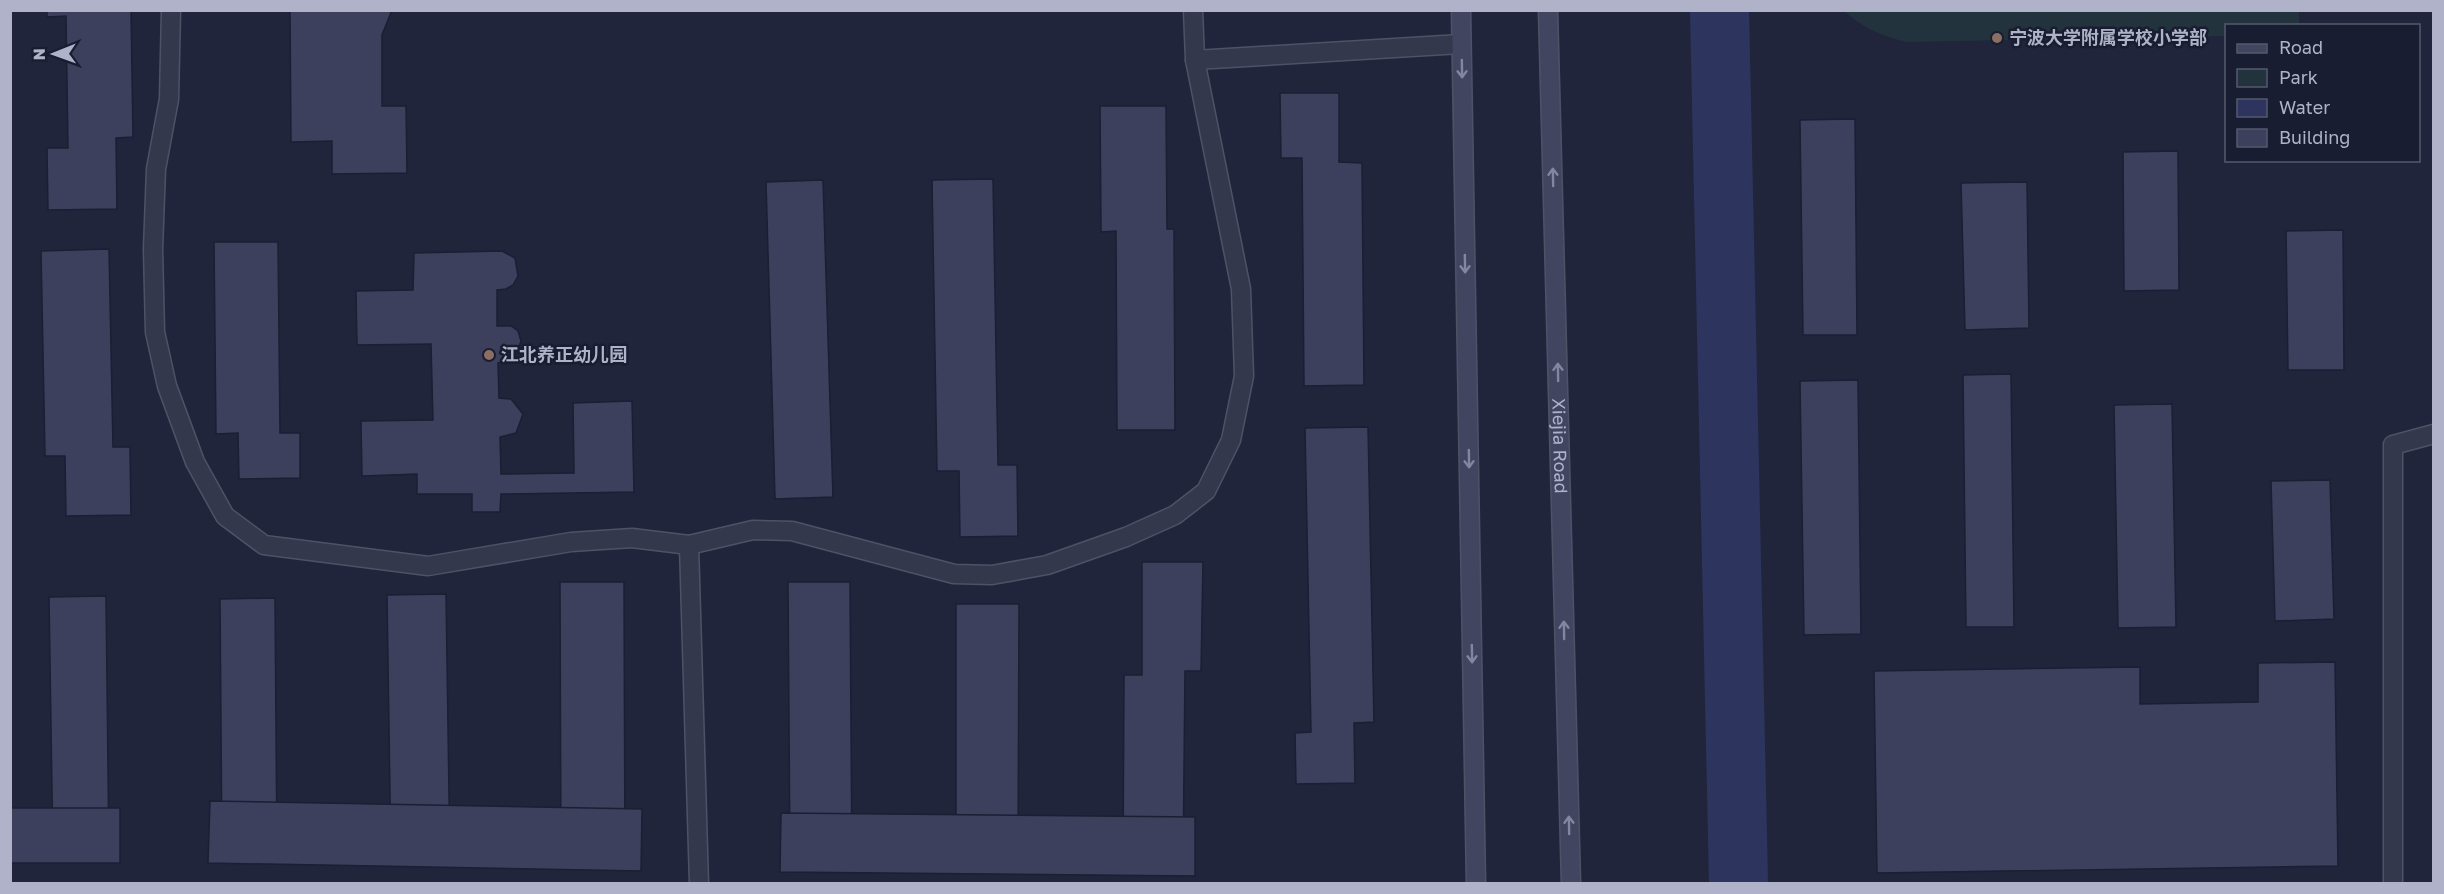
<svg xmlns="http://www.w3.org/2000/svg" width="2444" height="894" font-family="'Golos Text','Noto Sans SC',sans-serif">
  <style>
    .green { fill: #22333d }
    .water { fill: #2d355f }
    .building { fill: #3c405d; stroke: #1b1f33; stroke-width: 1.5 }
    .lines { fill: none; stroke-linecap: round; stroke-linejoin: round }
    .lane-casing { stroke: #4f5267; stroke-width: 21 }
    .secondary-casing { stroke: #4f5267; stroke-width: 21 }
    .lane { stroke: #34384c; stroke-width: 18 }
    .secondary { stroke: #424560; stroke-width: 18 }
    .oneway { stroke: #83869e }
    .education-dot { fill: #8d6e63; stroke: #191d31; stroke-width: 2 }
    .labels { text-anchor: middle; stroke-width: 5; stroke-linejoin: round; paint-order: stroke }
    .poi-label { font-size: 18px; font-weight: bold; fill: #afb2c8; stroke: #191d31; text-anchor: start }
    .street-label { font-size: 18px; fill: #afb2c8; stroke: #191d31 }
  </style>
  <rect width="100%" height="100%" fill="#20253c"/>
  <path class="green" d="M2299 11V25L2226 26V36L1907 42C1882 36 1863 28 1844 11Z"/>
  <polygon class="water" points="1690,11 1749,11 1768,883 1709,883"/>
  <g class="building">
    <polygon points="47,10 131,10 133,137 116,138 117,209 48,210 47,148 68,148 66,16 47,17"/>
    <polygon points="290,10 392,10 382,35 382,106 406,106 407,173 332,174 332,141 291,142"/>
    <polygon points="1280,93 1339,93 1339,162 1362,163 1364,385 1304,386 1302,158 1281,158"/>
    <polygon points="1100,106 1166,106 1167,229 1174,229 1175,430 1117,430 1116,231 1101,232"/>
    <polygon points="1855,119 1857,335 1803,335 1800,120"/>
    <polygon points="2178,151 2179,290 2124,291 2123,152"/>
    <polygon points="993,179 998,465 1017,465 1018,536 960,537 959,471 937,471 932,180"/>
    <polygon points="823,180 833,497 775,499 766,182"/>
    <polygon points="2027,182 2029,328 1965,330 1961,183"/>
    <polygon points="2343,230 2344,370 2288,370 2286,231"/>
    <polygon points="214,242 278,242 280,433 300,433 300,478 239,479 238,433 216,434"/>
    <polygon points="109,249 113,447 130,447 131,515 66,516 65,456 45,456 41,251"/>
    <polygon points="502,251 515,258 518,276 513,285 506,289 497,290 497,326 511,326 518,331 521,341 514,361 498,363 499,398 511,399 523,414 516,433 500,437 501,474 574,473 573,403 632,401 634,492 501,494 500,512 472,512 472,494 417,494 417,474 362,476 361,421 433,420 431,344 357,345 356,291 413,290 414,253"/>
    <polygon points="2011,374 2014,627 1966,627 1963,375"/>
    <polygon points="1858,380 1861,634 1804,635 1800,381"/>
    <polygon points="2172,404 2176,627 2118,628 2114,405"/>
    <polygon points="1368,427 1374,722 1354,723 1355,783 1296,784 1295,733 1311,732 1305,428"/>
    <polygon points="2330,480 2334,619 2275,621 2271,481"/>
    <polygon points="1142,562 1203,562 1201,671 1185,671 1183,867 1123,866 1124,675 1142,675"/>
    <polygon points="560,582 624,582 625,862 561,862"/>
    <polygon points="788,582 850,582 852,864 790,864"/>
    <polygon points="446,594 450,860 391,861 387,595"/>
    <polygon points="106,596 109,854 53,855 49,597"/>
    <polygon points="275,598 277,854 222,855 220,599"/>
    <polygon points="956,604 1019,604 1018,862 956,862"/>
    <polygon points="2335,662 2338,866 1877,873 1874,671 2140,667 2140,704 2258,702 2258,663"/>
    <polygon points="210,801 642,809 641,871 208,863"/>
    <rect x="10" y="808" width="110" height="55"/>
    <polygon points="781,813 1195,817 1195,876 780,872"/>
  </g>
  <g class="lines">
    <g class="lane-casing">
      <g id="lane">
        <polyline points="171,10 169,99 156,169 153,249 155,332 167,386 195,462 225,516 264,545 428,566 571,542 632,538 689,545 753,530 792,531 954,574 992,575 1047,565 1126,537 1175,515 1206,491 1231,440 1244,376 1241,289 1195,60 1193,10"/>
        <polyline points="1195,60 1461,44"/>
        <polyline points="689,545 699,884"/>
        <polyline points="2393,884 2393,445 2434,434"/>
      </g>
    </g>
    <g class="secondary-casing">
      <g id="secondary">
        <polyline points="1461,10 1476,884"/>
        <path id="s1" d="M1548 10 1571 884"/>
      </g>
    </g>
    <use href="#lane" class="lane"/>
    <use href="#secondary" class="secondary"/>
  </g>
  <defs><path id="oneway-shaft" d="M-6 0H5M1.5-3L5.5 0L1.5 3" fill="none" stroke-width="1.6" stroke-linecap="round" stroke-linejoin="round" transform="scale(1.5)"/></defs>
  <g class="oneway">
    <use href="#oneway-shaft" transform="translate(1462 69) rotate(89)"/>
    <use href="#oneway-shaft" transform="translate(1553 177) rotate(-91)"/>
    <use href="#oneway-shaft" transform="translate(1465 264) rotate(89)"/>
    <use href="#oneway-shaft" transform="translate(1558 372) rotate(-91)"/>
    <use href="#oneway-shaft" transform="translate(1469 459) rotate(89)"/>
    <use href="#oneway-shaft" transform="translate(1564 630) rotate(-91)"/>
    <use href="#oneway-shaft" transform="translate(1472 654) rotate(89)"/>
    <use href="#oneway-shaft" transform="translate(1569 825) rotate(-91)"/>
  </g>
  <g class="education-dot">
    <circle cx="1997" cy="38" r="6"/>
    <circle cx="489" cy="355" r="6"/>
  </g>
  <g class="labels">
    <g class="poi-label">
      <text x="2009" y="44">宁波大学附属学校小学部</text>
      <text x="501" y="361">江北养正幼儿园</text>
    </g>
    <g class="street-label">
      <text dy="6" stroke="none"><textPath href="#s1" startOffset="436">Xiejia Road</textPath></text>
    </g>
  </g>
  <rect width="2444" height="894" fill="none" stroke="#afb2c8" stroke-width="24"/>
  <rect x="2225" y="24" width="195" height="138" fill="#191d31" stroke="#55596d" stroke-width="1.5"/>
  <rect x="2237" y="44" width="30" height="9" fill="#424560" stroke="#55596d" stroke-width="1.5"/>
  <text x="2279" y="54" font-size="18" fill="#afb2c8">Road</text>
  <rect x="2237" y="69" width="30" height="18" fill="#22333d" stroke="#55596d" stroke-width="1.5"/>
  <text x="2279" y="84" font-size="18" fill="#afb2c8">Park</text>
  <rect x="2237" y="99" width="30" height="18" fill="#2d355f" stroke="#55596d" stroke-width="1.5"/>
  <text x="2279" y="114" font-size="18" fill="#afb2c8">Water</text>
  <rect x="2237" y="129" width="30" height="18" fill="#3c405d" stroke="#55596d" stroke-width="1.5"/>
  <text x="2279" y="144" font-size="18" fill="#afb2c8">Building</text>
  <g transform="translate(54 54) rotate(269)" stroke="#191d31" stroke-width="4.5" paint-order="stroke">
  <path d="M0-4.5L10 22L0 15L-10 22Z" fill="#afb2c8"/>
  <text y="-9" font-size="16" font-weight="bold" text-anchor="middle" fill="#afb2c8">N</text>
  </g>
</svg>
